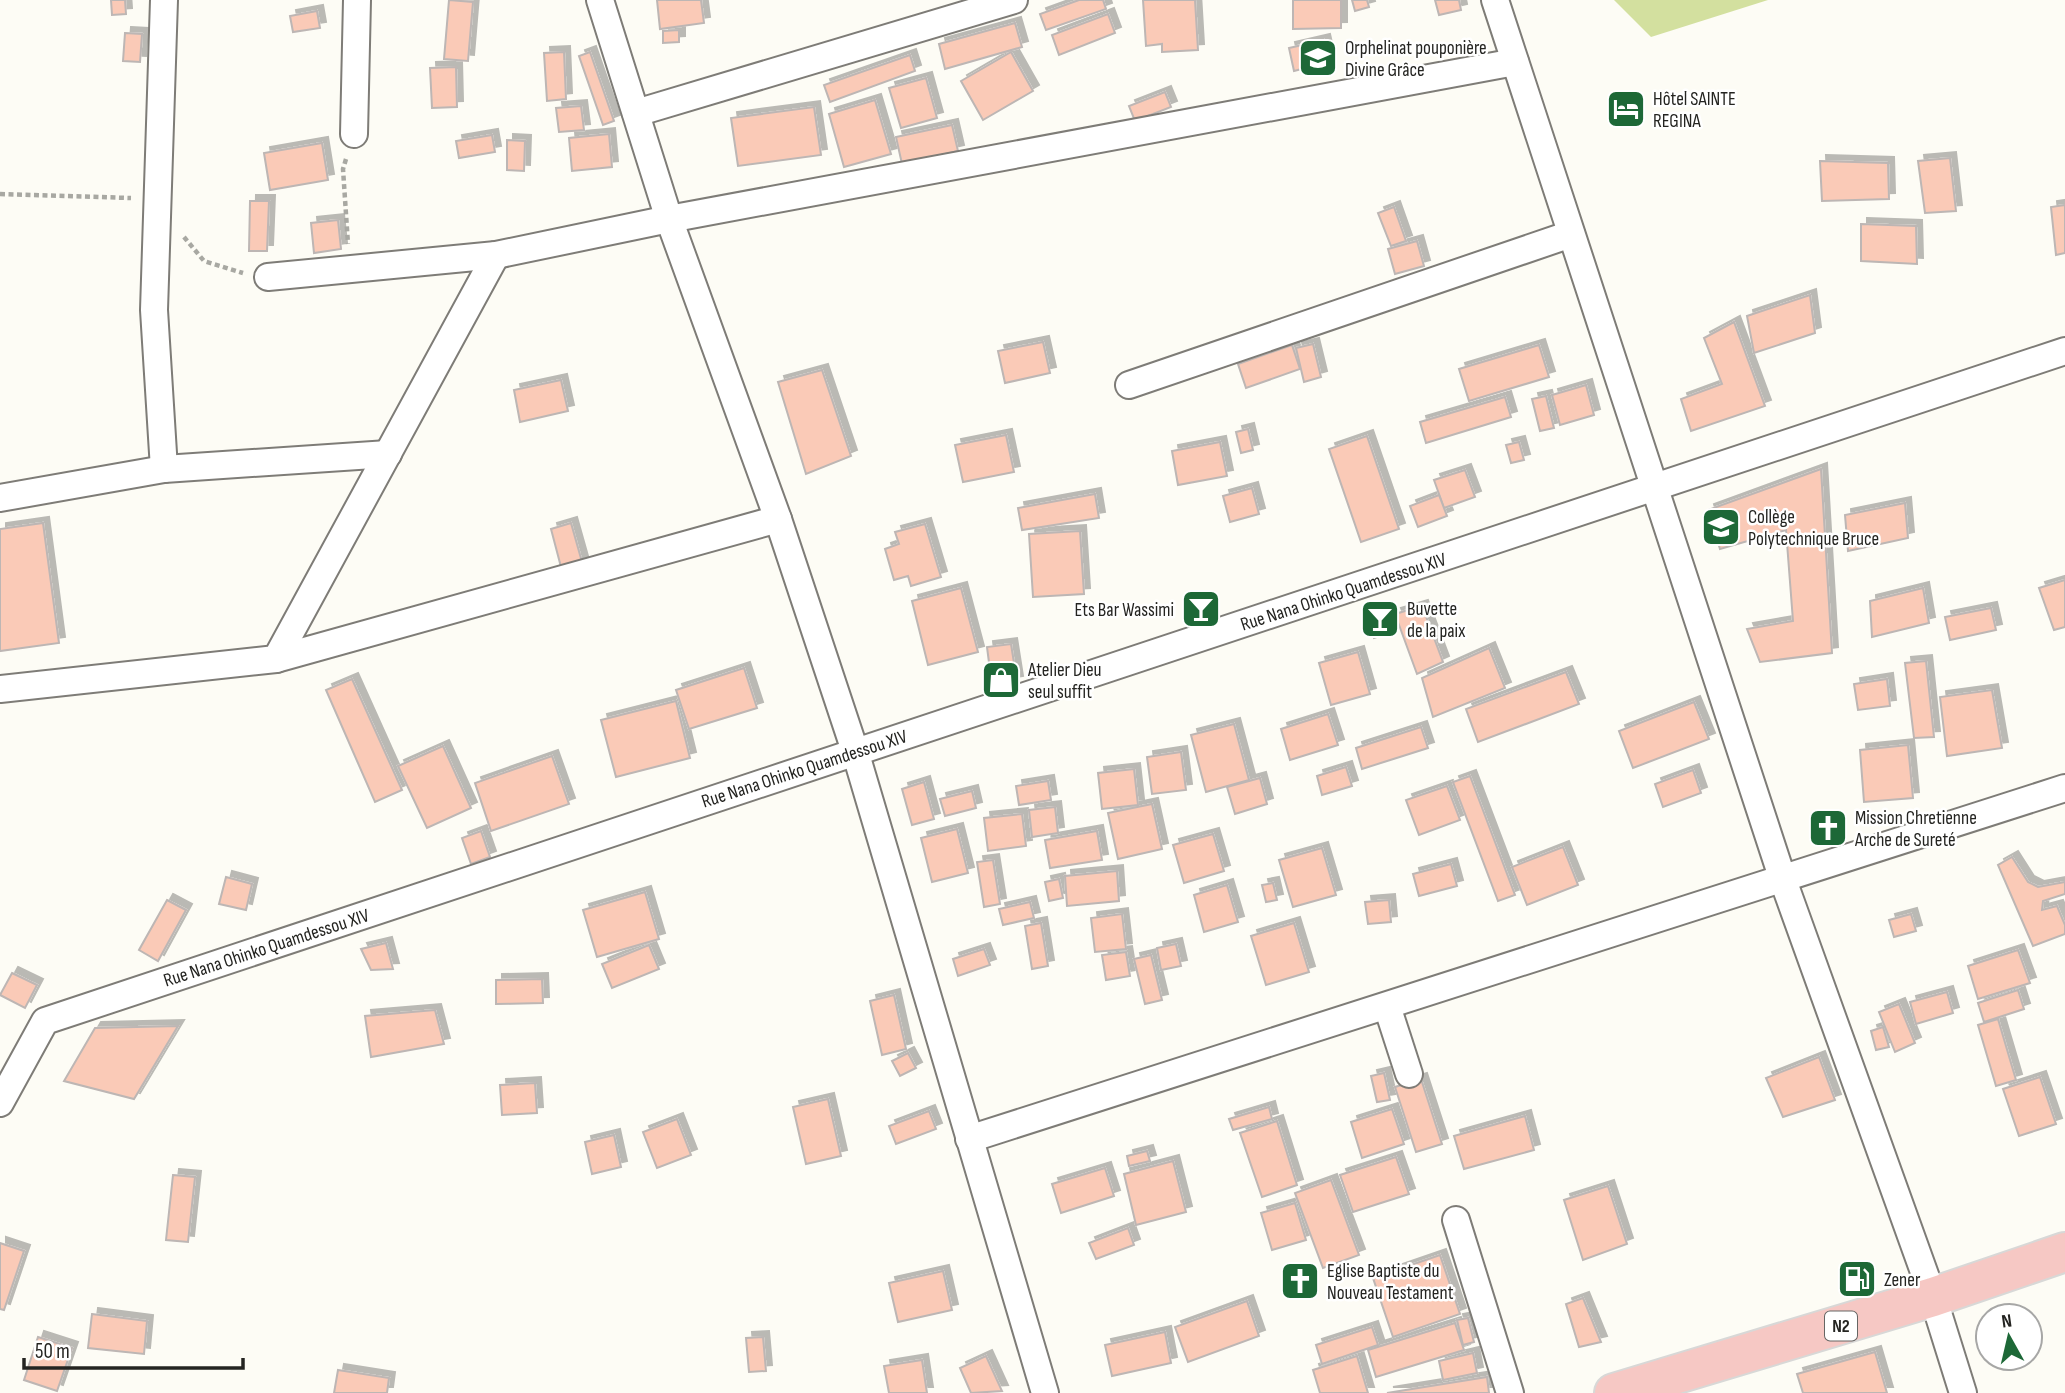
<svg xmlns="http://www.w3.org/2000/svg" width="2065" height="1393" font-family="'Sofia Sans Condensed',sans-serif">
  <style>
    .green { fill: #d3e09f }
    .building { fill: #facab7; stroke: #bdb6b4; stroke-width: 2; filter: url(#shadow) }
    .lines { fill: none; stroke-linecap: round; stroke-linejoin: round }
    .minor-casing { stroke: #7e7c77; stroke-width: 30 }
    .trunk-casing { stroke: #d8d8d7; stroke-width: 42 }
    .path { stroke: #a8a8a2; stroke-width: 4.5; stroke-dasharray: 5 3.5; stroke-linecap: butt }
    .minor { stroke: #fff; stroke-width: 26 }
    .trunk { stroke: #f6c8c4; stroke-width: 38 }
    .labels { text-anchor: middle; stroke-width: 5; stroke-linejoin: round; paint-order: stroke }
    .shield { fill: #fff; stroke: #666664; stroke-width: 2 }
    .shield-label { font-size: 18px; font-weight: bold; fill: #242421 }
    .poi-label { font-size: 19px; fill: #242421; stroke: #fff; text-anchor: start }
    .street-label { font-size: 19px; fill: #242421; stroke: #fff }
  </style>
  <defs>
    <filter id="shadow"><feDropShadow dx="6" dy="-6" stdDeviation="0" flood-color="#0004"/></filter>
  </defs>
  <rect width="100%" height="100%" fill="#fdfcf5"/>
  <polygon class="green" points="1614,0 1768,0 1651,37"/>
  <g class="building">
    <polygon points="111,0 125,0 126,14 112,15"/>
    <polygon points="449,0 473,2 468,61 444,59"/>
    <polygon points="657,0 701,0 704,23 660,29"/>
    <polygon points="1079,0 1103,0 1106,9 1046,30 1040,14"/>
    <polygon points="1143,0 1195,0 1198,50 1162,52 1162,44 1146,46"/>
    <polygon points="1293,0 1341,0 1341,28 1293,29"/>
    <polygon points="1352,0 1367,0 1369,7 1355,11"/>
    <polygon points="1435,0 1459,0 1461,10 1439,15"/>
    <polygon points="317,11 320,28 293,32 290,16"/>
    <polygon points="1108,14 1115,33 1059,55 1052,35"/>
    <polygon points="1015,23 1022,47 945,69 939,44"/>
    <polygon points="679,30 679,42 663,43 663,31"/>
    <polygon points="125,33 142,34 140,62 123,61"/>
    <polygon points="1324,40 1329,62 1294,71 1289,48"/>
    <polygon points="564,52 566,99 547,101 544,53"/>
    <polygon points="590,52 614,121 603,125 579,56"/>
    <polygon points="1011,52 1033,91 983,120 961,81"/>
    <polygon points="910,55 915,71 830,102 824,85"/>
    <polygon points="456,67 457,107 432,108 430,68"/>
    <polygon points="926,78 937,118 901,128 889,88"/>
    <polygon points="1165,92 1171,107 1135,121 1129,106"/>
    <polygon points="875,100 891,154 844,167 829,114"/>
    <polygon points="581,106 584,130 559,132 556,108"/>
    <polygon points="814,107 821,155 738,166 731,118"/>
    <polygon points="952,125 958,151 902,164 896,137"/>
    <polygon points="609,134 612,167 572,171 569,138"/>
    <polygon points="492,135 495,152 459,158 456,141"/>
    <polygon points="507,140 525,141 524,171 507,170"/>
    <polygon points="322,143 328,180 270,190 264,153"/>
    <polygon points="1950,158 1956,211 1925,213 1918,161"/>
    <polygon points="1820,161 1888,163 1889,199 1822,201"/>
    <polygon points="250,201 269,201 267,251 249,251"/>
    <polygon points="2065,205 2065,253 2056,255 2051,207"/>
    <polygon points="1394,207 1406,241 1391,246 1378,213"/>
    <polygon points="338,220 341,249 314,253 311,223"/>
    <polygon points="1861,224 1916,226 1917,264 1861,261"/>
    <polygon points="1417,241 1424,266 1395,274 1388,249"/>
    <polygon points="1810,295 1815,333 1754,353 1747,316"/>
    <polygon points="1734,322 1765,406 1691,431 1681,399 1722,384 1704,338"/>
    <polygon points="1043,342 1050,373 1005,383 998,351"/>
    <polygon points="1313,344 1321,377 1304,382 1296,348"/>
    <polygon points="1292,345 1300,369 1246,388 1238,364"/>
    <polygon points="1539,345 1549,377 1469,401 1459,369"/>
    <polygon points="822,370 851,456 806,474 778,382"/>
    <polygon points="561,380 568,411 520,422 514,390"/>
    <polygon points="1586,385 1594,415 1560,425 1552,395"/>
    <polygon points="1546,396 1554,428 1540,431 1532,399"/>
    <polygon points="1505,397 1511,417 1426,443 1420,422"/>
    <polygon points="1248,429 1253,450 1241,453 1236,432"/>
    <polygon points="1006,435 1014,472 963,482 955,445"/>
    <polygon points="1367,436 1399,529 1361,542 1329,449"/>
    <polygon points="1220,442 1227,476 1178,485 1172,451"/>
    <polygon points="1519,442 1524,460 1511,463 1506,445"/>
    <polygon points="1821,469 1832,653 1760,662 1747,629 1793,621 1786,530 1720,549 1708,510"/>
    <polygon points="1465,470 1475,497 1444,508 1434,480"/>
    <polygon points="1252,488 1259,514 1230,522 1223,496"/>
    <polygon points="1095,494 1099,518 1022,530 1018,508"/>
    <polygon points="1439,495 1447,516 1418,527 1410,506"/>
    <polygon points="1905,503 1908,538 1848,551 1845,515"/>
    <polygon points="43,523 59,643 0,651 0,529"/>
    <polygon points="571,523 582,562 561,567 551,529"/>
    <polygon points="925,524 941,577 911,586 908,576 894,580 885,549 899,544 895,532"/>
    <polygon points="1080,531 1084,594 1033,597 1029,534"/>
    <polygon points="2065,580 2065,627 2054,630 2039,588"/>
    <polygon points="961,588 978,652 928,665 912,601"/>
    <polygon points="1923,588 1929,623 1872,637 1870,601"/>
    <polygon points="1422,606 1443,662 1417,674 1395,614"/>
    <polygon points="1991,608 1996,630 1950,640 1945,617"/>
    <polygon points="1386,612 1392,632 1374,638 1368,618"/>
    <polygon points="1011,644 1017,682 992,686 987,647"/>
    <polygon points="1489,648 1505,688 1433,717 1422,678"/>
    <polygon points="1358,652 1370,694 1331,705 1319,663"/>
    <polygon points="1926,661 1934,737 1914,738 1905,663"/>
    <polygon points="744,668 757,708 689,729 676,690"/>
    <polygon points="1566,672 1579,704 1478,742 1466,709"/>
    <polygon points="352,679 402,790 375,802 326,690"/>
    <polygon points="1887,679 1890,706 1858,710 1854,684"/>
    <polygon points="1992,690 2002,748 1947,756 1940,697"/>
    <polygon points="676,701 690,758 616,777 601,720"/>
    <polygon points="1694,702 1709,739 1633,768 1619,731"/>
    <polygon points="1328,714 1338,745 1290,760 1281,729"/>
    <polygon points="1234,724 1249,780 1206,792 1191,735"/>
    <polygon points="1421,727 1428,748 1362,769 1356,748"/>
    <polygon points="1908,745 1913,798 1864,802 1860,750"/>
    <polygon points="443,746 471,808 427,828 398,766"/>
    <polygon points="1181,752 1186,790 1152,794 1147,757"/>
    <polygon points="552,756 569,804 491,831 475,783"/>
    <polygon points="1346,767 1352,786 1322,795 1317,776"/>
    <polygon points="1134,769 1138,805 1102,809 1098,773"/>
    <polygon points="1693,770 1701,793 1663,807 1655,784"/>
    <polygon points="1470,776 1515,895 1498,901 1453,782"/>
    <polygon points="1260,778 1267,804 1235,814 1227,787"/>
    <polygon points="1048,781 1051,800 1019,805 1016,786"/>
    <polygon points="924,782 934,819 912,825 902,789"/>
    <polygon points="1447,786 1460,820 1419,835 1406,800"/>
    <polygon points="972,791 976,808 945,816 940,799"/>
    <polygon points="1152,804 1162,849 1118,859 1108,813"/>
    <polygon points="1055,807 1058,833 1032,837 1029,810"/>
    <polygon points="1022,814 1026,846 988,851 984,818"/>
    <polygon points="957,829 968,873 932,882 921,838"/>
    <polygon points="481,831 490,857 471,864 462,838"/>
    <polygon points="1097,831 1102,860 1050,868 1045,840"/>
    <polygon points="1213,834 1224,871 1184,883 1173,845"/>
    <polygon points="1563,847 1578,885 1527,905 1512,867"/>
    <polygon points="1322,848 1336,895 1293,907 1279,860"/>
    <polygon points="2012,857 2028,882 2038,887 2065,882 2065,894 2043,901 2042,910 2057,906 2065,925 2065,934 2033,946 1998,865"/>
    <polygon points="993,860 1000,904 984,907 977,862"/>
    <polygon points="1451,864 1457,886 1419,896 1413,874"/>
    <polygon points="1117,871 1119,901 1067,906 1065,876"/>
    <polygon points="226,877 252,884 246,910 219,904"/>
    <polygon points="1059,879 1063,898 1049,901 1045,882"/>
    <polygon points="1273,883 1277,900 1266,902 1262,885"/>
    <polygon points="1227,885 1238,922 1204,932 1194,895"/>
    <polygon points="645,892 659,939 597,957 583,910"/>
    <polygon points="167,900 186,910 158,961 139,950"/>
    <polygon points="1389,900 1391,922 1368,924 1365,902"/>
    <polygon points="1030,902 1034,918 1003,925 999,909"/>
    <polygon points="1122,914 1126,949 1095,952 1091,918"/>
    <polygon points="1911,914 1916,931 1894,937 1889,920"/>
    <polygon points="1041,923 1048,966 1032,969 1025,926"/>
    <polygon points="1294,923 1309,972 1266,985 1251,936"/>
    <polygon points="386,943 393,969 371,970 361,949"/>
    <polygon points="1176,944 1181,966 1161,970 1157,948"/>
    <polygon points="649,945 659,969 612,988 602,964"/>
    <polygon points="984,949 990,965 958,976 953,959"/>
    <polygon points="2018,950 2030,983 1978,999 1968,966"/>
    <polygon points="1126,952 1130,976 1106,980 1102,955"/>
    <polygon points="1151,955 1162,1000 1145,1004 1134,959"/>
    <polygon points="12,973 37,985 25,1008 0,995"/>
    <polygon points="542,979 543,1003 496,1004 496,980"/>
    <polygon points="2018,990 2024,1009 1984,1022 1978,1003"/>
    <polygon points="1947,992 1953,1013 1916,1024 1910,1002"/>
    <polygon points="894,995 906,1049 882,1055 870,1001"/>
    <polygon points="1899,1004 1915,1043 1895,1052 1879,1012"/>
    <polygon points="435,1010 444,1044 371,1057 365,1016"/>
    <polygon points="1998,1019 2016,1080 1996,1086 1978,1025"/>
    <polygon points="178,1026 134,1099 64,1081 95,1028"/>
    <polygon points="1883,1027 1889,1047 1876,1050 1871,1031"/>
    <polygon points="908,1053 916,1068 900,1076 892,1061"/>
    <polygon points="1819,1057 1835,1100 1783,1117 1766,1078"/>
    <polygon points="1384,1073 1390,1100 1377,1102 1371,1076"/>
    <polygon points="2040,1077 2056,1124 2019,1136 2003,1089"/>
    <polygon points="1421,1079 1442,1144 1416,1152 1395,1087"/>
    <polygon points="535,1083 537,1113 502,1115 500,1085"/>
    <polygon points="828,1099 841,1156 806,1164 793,1107"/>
    <polygon points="1269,1107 1272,1119 1233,1130 1229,1119"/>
    <polygon points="1392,1109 1404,1144 1362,1158 1351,1122"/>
    <polygon points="929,1111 936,1129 896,1144 889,1126"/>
    <polygon points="1525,1116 1534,1150 1464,1169 1454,1136"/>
    <polygon points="677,1119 691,1155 657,1168 643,1132"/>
    <polygon points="1277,1121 1297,1185 1262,1197 1240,1133"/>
    <polygon points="614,1135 621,1167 592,1174 585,1142"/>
    <polygon points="1147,1151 1150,1161 1129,1166 1127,1156"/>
    <polygon points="1396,1157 1409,1194 1353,1212 1340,1175"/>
    <polygon points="1173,1161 1186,1212 1136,1225 1124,1174"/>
    <polygon points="1105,1168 1114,1196 1061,1213 1052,1184"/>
    <polygon points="173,1175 195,1177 188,1242 166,1240"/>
    <polygon points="1331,1180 1359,1255 1323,1268 1295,1193"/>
    <polygon points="1608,1186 1627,1244 1583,1260 1564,1200"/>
    <polygon points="1295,1203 1306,1240 1272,1250 1261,1213"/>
    <polygon points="1128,1228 1134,1245 1096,1259 1089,1243"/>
    <polygon points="0,1243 24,1251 4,1310 0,1309"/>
    <polygon points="1440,1255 1460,1314 1393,1337 1373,1278"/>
    <polygon points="943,1271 952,1310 898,1322 889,1283"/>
    <polygon points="1583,1298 1601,1342 1579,1347 1566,1304"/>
    <polygon points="1247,1301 1259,1336 1188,1362 1175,1327"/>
    <polygon points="92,1314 147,1321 144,1354 88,1348"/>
    <polygon points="1468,1318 1474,1342 1463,1345 1457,1320"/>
    <polygon points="1455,1323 1464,1350 1376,1377 1368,1350"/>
    <polygon points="1372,1327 1378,1345 1322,1364 1316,1345"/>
    <polygon points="1165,1332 1171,1363 1112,1376 1105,1345"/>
    <polygon points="38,1337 72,1348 57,1391 24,1380"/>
    <polygon points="763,1337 766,1371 749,1372 746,1338"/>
    <polygon points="1875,1352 1887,1393 1803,1393 1797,1374"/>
    <polygon points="1473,1353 1477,1373 1443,1380 1439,1361"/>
    <polygon points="986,1356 1002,1391 971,1393 960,1368"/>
    <polygon points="1357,1356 1368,1393 1320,1393 1313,1370"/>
    <polygon points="922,1360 927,1393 889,1393 884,1366"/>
    <polygon points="338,1370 389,1378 387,1393 334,1393"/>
    <polygon points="1487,1377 1489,1393 1387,1393"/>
  </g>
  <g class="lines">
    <g class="minor-casing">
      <g id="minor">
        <polyline points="600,0 669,219 778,519 855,751 1045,1393"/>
        <polyline points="1495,0 1783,880 1933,1297 1963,1393"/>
        <polyline points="636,113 1014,0"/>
        <polyline points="354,134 357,0"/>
        <polyline points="268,277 496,255 669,219 1515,62"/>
        <polyline points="1129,385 1571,234"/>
        <polyline points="164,469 154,310 164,0"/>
        <polyline points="0,498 164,469 388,454"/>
        <polyline points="276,659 778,519"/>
        <polyline points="0,689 276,659 496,255"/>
        <polyline points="1387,1006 1409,1074"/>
        <polyline points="0,1103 45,1021 2065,351"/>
        <polyline points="969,1139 2065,788"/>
        <polyline points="1456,1220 1510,1393"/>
      </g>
    </g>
    <g class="trunk-casing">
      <polyline id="trunk" points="1614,1393 1933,1297 2065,1252"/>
    </g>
    <g class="path">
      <polyline points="346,159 343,169 348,244"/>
      <polyline points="0,194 131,198"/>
      <polyline points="184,237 204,261 243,273"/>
    </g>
    <use href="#minor" class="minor"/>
    <use href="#trunk" class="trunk"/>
  </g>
  <defs>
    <g id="school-square" transform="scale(2.0125)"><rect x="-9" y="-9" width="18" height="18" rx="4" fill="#1d6837" stroke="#fff"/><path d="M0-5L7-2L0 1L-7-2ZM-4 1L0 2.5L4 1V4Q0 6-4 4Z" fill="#fff"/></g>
    <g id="hotel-square" transform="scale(2.0125)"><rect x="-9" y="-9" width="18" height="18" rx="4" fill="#1d6837" stroke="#fff"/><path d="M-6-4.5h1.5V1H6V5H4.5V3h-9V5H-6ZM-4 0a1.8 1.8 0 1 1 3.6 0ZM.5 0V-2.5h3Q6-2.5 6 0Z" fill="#fff"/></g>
    <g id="bar-square" transform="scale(2.0125)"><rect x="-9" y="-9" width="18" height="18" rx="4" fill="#1d6837" stroke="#fff"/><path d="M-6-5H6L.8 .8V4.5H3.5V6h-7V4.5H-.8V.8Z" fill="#fff"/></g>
    <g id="shop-square" transform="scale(2.0125)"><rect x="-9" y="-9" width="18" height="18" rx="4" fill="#1d6837" stroke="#fff"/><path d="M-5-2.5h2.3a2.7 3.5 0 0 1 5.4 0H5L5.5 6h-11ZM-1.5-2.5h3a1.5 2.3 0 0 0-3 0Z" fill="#fff"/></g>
    <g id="church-square" transform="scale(2.0125)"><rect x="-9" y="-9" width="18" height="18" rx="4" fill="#1d6837" stroke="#fff"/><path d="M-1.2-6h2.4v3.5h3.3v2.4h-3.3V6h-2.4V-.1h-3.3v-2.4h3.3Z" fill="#fff"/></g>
    <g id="fuel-square" transform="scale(2.0125)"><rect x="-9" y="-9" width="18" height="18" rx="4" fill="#1d6837" stroke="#fff"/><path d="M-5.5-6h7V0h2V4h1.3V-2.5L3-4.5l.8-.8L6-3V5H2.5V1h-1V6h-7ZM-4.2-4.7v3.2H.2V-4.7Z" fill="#fff"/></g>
  </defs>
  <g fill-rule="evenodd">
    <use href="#school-square" x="1318" y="58"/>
    <use href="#hotel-square" x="1626" y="109"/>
    <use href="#school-square" x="1721" y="527"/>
    <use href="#bar-square" x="1201" y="609"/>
    <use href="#bar-square" x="1380" y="619"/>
    <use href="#shop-square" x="1001" y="680"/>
    <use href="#church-square" x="1828" y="828"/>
    <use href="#fuel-square" x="1857" y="1279"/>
    <use href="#church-square" x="1300" y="1281"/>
  </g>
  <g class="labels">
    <rect class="shield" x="1825" y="1311.5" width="32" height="29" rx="5"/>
    <g class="shield-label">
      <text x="1841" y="1332">N2</text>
    </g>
    <g class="poi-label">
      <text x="1345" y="54">Orphelinat pouponière<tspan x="1345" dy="22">Divine Grâce</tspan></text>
      <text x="1653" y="105">Hôtel SAINTE<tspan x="1653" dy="22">REGINA</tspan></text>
      <text x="1748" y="523">Collège<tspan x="1748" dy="22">Polytechnique Bruce</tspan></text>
      <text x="1407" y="615">Buvette<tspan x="1407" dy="22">de la paix</tspan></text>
      <text x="1174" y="616" text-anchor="end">Ets Bar Wassimi</text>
      <text x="1028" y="676">Atelier Dieu<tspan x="1028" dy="22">seul suffit</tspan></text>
      <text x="1855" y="824">Mission Chretienne<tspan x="1855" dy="22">Arche de Sureté</tspan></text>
      <text x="1327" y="1277">Eglise Baptiste du<tspan x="1327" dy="22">Nouveau Testament</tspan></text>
      <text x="1884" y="1286">Zener</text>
    </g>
    <g class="street-label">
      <text transform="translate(1343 591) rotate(-18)" y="7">Rue Nana Ohinko Quamdessou XIV</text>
      <text transform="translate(804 768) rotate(-18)" y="7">Rue Nana Ohinko Quamdessou XIV</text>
      <text transform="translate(266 947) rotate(-18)" y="7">Rue Nana Ohinko Quamdessou XIV</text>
    </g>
  </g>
  <g transform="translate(2009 1337) rotate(352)"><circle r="33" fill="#ffffff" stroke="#a7a7a6" stroke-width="2"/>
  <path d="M0-5L12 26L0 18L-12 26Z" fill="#1d6837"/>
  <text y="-10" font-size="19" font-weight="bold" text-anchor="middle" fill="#242421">N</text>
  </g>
  <path d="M24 1358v10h219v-10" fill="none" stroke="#242421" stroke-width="3.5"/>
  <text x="35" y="1358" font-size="21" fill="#242421" stroke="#ffffff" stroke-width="5" paint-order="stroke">50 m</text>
</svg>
